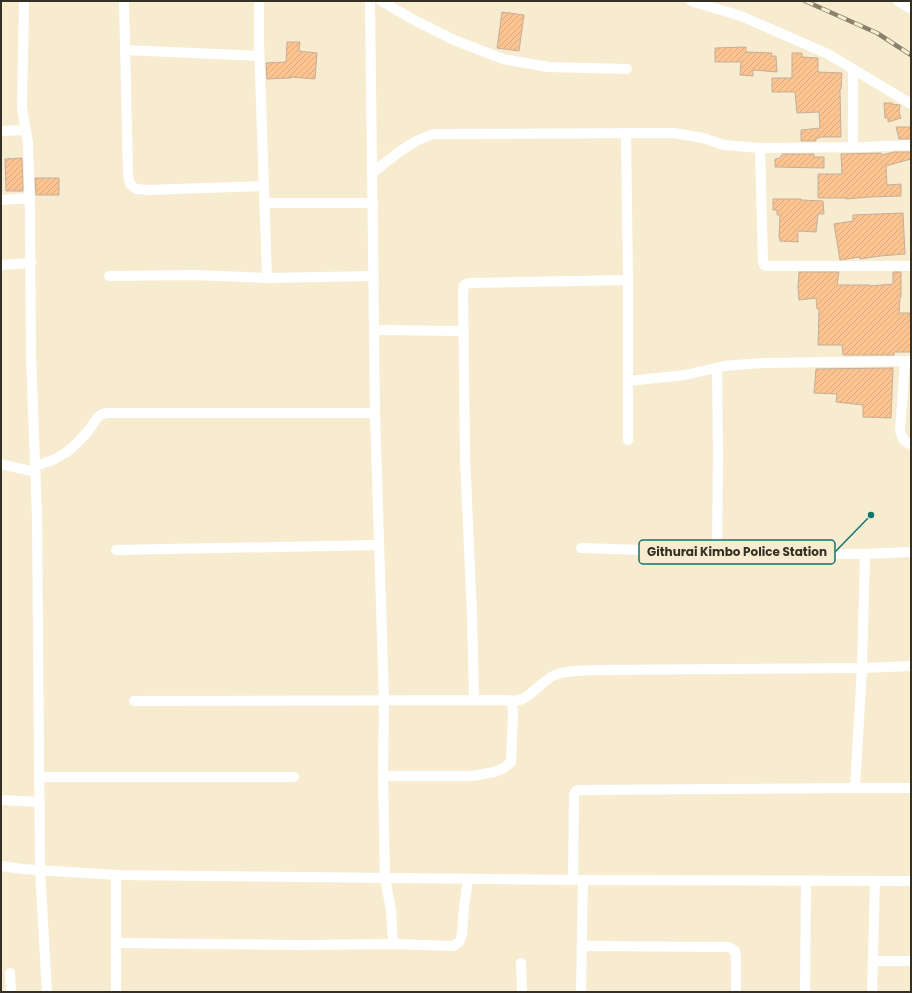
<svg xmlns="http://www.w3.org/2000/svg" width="912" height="993" font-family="Poppins,sans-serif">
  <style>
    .building { fill: url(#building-hatch); stroke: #c5ae9a }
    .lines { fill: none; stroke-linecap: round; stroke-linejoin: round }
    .minor { stroke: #fff; stroke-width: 10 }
    .rail-casing { stroke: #88816e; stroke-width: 4.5 }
    .rail { stroke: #f8ecd0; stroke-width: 3; stroke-dasharray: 9; stroke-linecap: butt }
    .leader { fill: none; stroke: #0f766e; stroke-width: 1.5 }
    .callout-dot { fill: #0f766e; stroke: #f8ecd0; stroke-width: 1.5 }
    .callout { fill: #f8ecd0; stroke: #0f766e; stroke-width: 1.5 }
    .callout-label { font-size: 12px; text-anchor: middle; font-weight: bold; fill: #343025 }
  </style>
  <defs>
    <pattern id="building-hatch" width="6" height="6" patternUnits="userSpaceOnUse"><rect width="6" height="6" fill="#fbc490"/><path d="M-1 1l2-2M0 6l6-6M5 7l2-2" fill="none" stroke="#d8a97c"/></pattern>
  </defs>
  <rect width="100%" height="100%" fill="#f8ecd0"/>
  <g class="building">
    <polygon points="502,12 524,15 519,51 497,48"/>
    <polygon points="287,42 300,42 299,51 317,53 315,79 290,77 291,78 267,79 266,63 286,62"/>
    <polygon points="746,47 746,52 772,53 771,56 776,56 777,72 753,70 753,76 740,75 741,62 715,62 715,48"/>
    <polygon points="792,53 802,53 802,57 818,58 818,72 842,73 841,89 840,89 841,137 820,137 820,138 816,138 816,141 801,141 801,130 820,128 819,112 797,113 795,92 772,92 772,78 792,78"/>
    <polygon points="884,103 892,103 892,104 900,105 899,112 901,118 888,122 888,118 885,118"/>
    <polygon points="896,127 911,127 911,139 899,139"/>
    <polygon points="894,152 911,152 911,159 886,166 887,185 901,184 901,196 870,197 846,199 846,198 818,198 818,174 842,174 841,154 881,153 882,155"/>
    <polygon points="782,154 814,154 814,157 824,157 824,168 775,167 775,159 780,158 781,156 782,156"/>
    <polygon points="22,158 23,191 6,191 5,159"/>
    <polygon points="35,178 59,178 59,195 36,195"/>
    <polygon points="773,199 801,199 801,200 823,201 824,214 818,214 816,232 798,231 798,242 780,241 780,238 779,238 780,215 777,215 777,210 773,210"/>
    <polygon points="903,213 905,254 880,256 860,259 860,257 840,260 834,224 853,221 853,215"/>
    <polygon points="799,272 839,272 837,285 870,285 870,286 893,284 893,272 901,272 901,297 900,297 899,313 910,313 911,352 894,352 894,355 843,355 842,345 818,345 819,309 817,309 816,298 799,300 798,287"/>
    <polygon points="893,368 891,418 863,417 863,405 836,402 837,394 814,393 816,369"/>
  </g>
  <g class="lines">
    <g class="minor">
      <polyline points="24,1 22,107 24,120 28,143 30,216 31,355 37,516 40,870 47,992"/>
      <polyline points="124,1 128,175 130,184 136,189 148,190 264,186"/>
      <polyline points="259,1 259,43 267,278"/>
      <polyline points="370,1 375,413 384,701 383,776 385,878 391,910 393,944"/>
      <polyline points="381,1 416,21 454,40 503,59 548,67 627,69"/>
      <polyline points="691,1 741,16 828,54 911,104"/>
      <polyline points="898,1 911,9"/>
      <polyline points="125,50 259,56"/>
      <polyline points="1,131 26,130"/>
      <polyline points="626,133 628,280 628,440"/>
      <polyline points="853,147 853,69"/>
      <polyline points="760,148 763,261 764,265 767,266 911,266"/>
      <polyline points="372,173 399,152 416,141 433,134 674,133 703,138 724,145 760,148 864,147 911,145"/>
      <polyline points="1,200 30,198"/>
      <polyline points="265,203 373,203"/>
      <polyline points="1,265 31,263"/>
      <polyline points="109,276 195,275 267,278 374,276"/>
      <polyline points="374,330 464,331"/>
      <path d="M905 361 900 431C902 437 904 443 911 444"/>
      <polyline points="628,381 685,375 724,366 762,363 911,361"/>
      <polyline points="1,464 35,472"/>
      <polyline points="35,466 53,460 67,452 77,443 89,430 97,418 102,414 109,413 375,413"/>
      <polyline points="581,548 762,554 865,554 911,552"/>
      <polyline points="116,550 379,545"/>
      <polyline points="717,552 718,455 717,368"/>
      <polyline points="474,700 472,615 465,457 463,291 464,285 470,283 628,280"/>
      <path d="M507 700C510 700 515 701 519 700 528 699 542 682 551 677 563 670 581 671 594 670L862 668 911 666"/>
      <polyline points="134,701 507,700 512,704 513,712 511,762 504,768 494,772 472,776 383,776"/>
      <polyline points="39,777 294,777"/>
      <polyline points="855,788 862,668 865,554"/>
      <polyline points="1,800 40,802"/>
      <polyline points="1,866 22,869 116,875 583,880 911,881"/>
      <polyline points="116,875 116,992"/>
      <polyline points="573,879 574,794 576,791 579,790 855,788 911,788"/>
      <polyline points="116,943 304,945 393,944 453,946 459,942 462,935 464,907 468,879"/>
      <polyline points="582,946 729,947 735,951 736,958 736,992"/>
      <polyline points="873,961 911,961"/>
      <polyline points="521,963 522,992"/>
      <polyline points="10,973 11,992"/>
      <polyline points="581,992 583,880"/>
      <polyline points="805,992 806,881"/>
      <polyline points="872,992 875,881"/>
    </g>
    <g class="rail-casing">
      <polyline id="rail" points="805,1 877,33 911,55"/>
    </g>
    <use href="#rail" class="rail"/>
  </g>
  <path class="leader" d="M871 515L835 552"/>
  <circle class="callout-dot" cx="871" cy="515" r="4"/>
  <rect class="callout" x="639" y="540" width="196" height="24" rx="4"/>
  <g class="callout-label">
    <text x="737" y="556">Githurai Kimbo Police Station</text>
  </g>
  <rect width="912" height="993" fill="none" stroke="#343025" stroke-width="4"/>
</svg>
